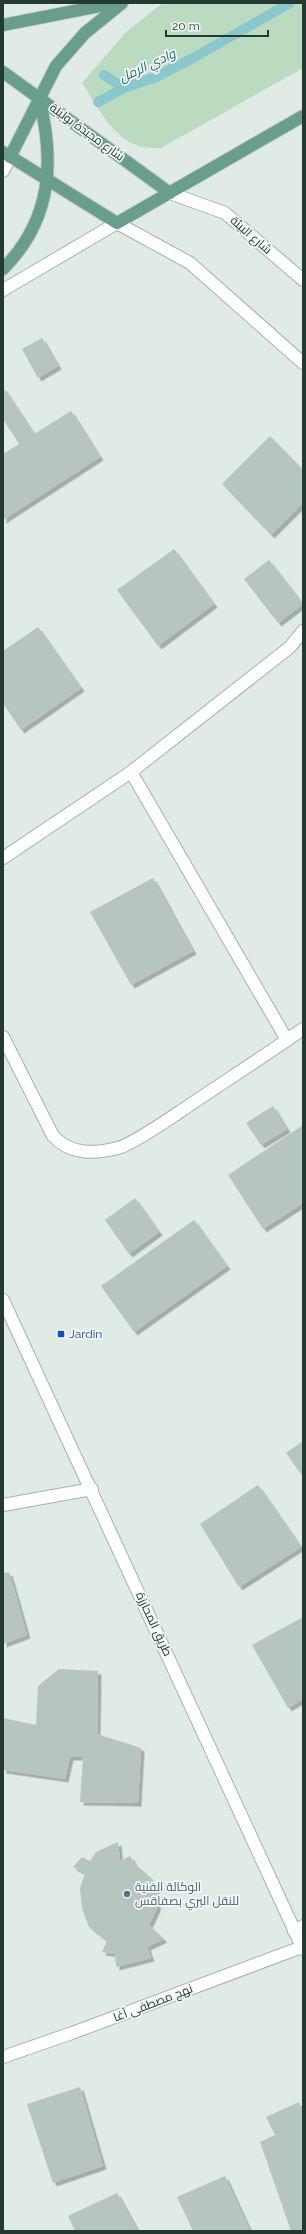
<svg xmlns="http://www.w3.org/2000/svg" width="306" height="2234" font-family="Raleway,Cairo,sans-serif">
  <style>
    .green { fill: #bbdbc1 }
    .lines { fill: none; stroke-linecap: round; stroke-linejoin: round }
    .stream { stroke: #8bc8cd; stroke-width: 10 }
    .building { fill: #b6c5be; filter: url(#shadow) }
    .minor-casing { stroke: #a4b2ac; stroke-width: 14 }
    .tertiary-casing { stroke: #a4b2ac; stroke-width: 14 }
    .secondary-casing { stroke: #a0b6ac; stroke-width: 14 }
    .primary-casing { stroke: #c1c8c6; stroke-width: 14 }
    .minor { stroke: #fff; stroke-width: 12 }
    .tertiary { stroke: #fff; stroke-width: 12 }
    .secondary { stroke: #fff; stroke-width: 12 }
    .primary { stroke: #689e8b; stroke-width: 12 }
    .transit-dot { fill: #1a4fb4; stroke: #f1f7f4; stroke-width: 1.5 }
    .service-dot { fill: #5c6f8a; stroke: #f1f7f4; stroke-width: 1.5 }
    .labels { text-anchor: middle; stroke-width: 3.5; stroke-linejoin: round; paint-order: stroke }
    .street-label { font-size: 12px; fill: #223a32; stroke: #f1f7f4 }
    .transit-label { font-size: 12px; fill: #164399; stroke: #f1f7f4; text-anchor: start }
    .service-label { font-size: 12px; fill: #4e5e75; stroke: #f1f7f4; text-anchor: start }
    .water-label { font-size: 13px; font-style: italic; fill: #206c73; stroke: #f1f7f4 }
  </style>
  <defs>
    <filter id="shadow"><feDropShadow dx="3.5" dy="3.5" stdDeviation="0" flood-color="#0004"/></filter>
  </defs>
  <rect width="100%" height="100%" fill="#e1ebe5"/>
  <path class="green" d="M163 3H303V68L161 148C155 148 148 148 142 147 112 139 98 107 82 83L126 32Z"/>
  <g class="lines">
    <g class="stream">
      <polyline points="104,75 124,88"/>
      <polyline points="98,102 124,88 156,77 193,58 290,3"/>
    </g>
  </g>
  <g class="building">
    <polygon points="42,338 58,366 38,378 22,349"/>
    <polygon points="3,387 34,434 71,411 100,457 3,520 3,454 19,444 3,419"/>
    <polygon points="270,436 303,470 303,503 271,535 222,484"/>
    <polygon points="174,549 214,604 158,646 117,590"/>
    <polygon points="269,560 303,604 278,623 244,579"/>
    <polygon points="38,627 81,688 21,730 3,703 3,651"/>
    <polygon points="153,878 193,951 131,985 90,912"/>
    <polygon points="273,1106 287,1129 261,1145 246,1123"/>
    <polygon points="303,1125 303,1203 263,1229 228,1175"/>
    <polygon points="135,1198 159,1232 129,1254 105,1220"/>
    <polygon points="194,1220 227,1266 134,1332 101,1286"/>
    <polygon points="303,1441 303,1477 286,1453"/>
    <polygon points="258,1485 301,1547 239,1587 200,1524"/>
    <polygon points="9,1572 27,1635 3,1644 3,1574"/>
    <polygon points="303,1617 303,1699 288,1708 252,1645"/>
    <polygon points="59,1669 98,1671 97,1734 141,1748 138,1803 80,1802 83,1757 70,1757 65,1779 3,1770 3,1718 36,1725 38,1686"/>
    <polygon points="118,1842 120,1861 130,1856 135,1864 150,1877 158,1895 157,1908 149,1925 164,1939 147,1947 151,1958 116,1967 115,1954 102,1952 107,1941 89,1927 82,1908 80,1888 85,1873 73,1867 82,1857 90,1861 96,1852"/>
    <polygon points="80,2087 103,2166 53,2183 27,2104"/>
    <polygon points="299,2102 303,2116 303,2231 291,2231 260,2142 275,2135 266,2117"/>
    <polygon points="225,2176 250,2231 193,2231 177,2197"/>
    <polygon points="117,2193 138,2231 75,2231 68,2216"/>
  </g>
  <g class="lines">
    <g class="minor-casing">
      <g id="minor">
        <polyline points="117,223 190,263 303,363"/>
        <polyline points="131,772 287,1040"/>
        <polyline points="3,858 131,772 290,647 303,631"/>
        <path d="M3 1037 53 1136C71 1155 94 1154 118 1148 133 1144 167 1120 181 1111 222 1083 263 1057 303 1029"/>
        <polyline points="3,1505 92,1489"/>
        <polyline points="294,1931 303,1926"/>
        <polyline points="3,2057 72,2033 302,1947"/>
      </g>
    </g>
    <g class="tertiary-casing">
      <polyline id="tertiary" points="170,193 225,213 303,280"/>
    </g>
    <g class="secondary-casing">
      <g id="secondary">
        <polyline points="3,171 10,157"/>
        <polyline points="3,290 117,223"/>
        <polyline points="3,1300 303,1949"/>
      </g>
    </g>
    <g class="primary-casing">
      <g id="primary">
        <polyline points="3,25 115,3"/>
        <polyline points="3,72 170,193"/>
        <polyline points="3,152 117,223 303,116"/>
        <polyline points="10,157 56,66 85,33 122,3"/>
        <path d="M3 269C52 220 55 161 39 98"/>
      </g>
    </g>
    <use href="#minor" class="minor"/>
    <use href="#tertiary" class="tertiary"/>
    <use href="#secondary" class="secondary"/>
    <use href="#primary" class="primary"/>
  </g>
  <rect class="transit-dot" x="57" y="1330" width="8" height="8" rx="2"/>
  <circle class="service-dot" cx="127" cy="1894" r="4"/>
  <g class="labels">
    <g class="street-label">
      <text transform="translate(87 132) rotate(36)" y="4">شارع مجيدة بوليلة</text>
      <text transform="translate(251 235) rotate(41)" y="4">شارع البيئة</text>
      <text transform="translate(154 1624) rotate(65)" y="4">طريق المحارزة</text>
      <text transform="translate(153 2003) rotate(-21)" y="4">نهج مصطفى آغا</text>
    </g>
    <g class="transit-label">
      <text x="69" y="1338">Jardin</text>
    </g>
    <g class="service-label">
      <text x="135" y="1891">الوكالة الفنية<tspan x="135" dy="14">للنقل البري بصفاقس</tspan></text>
    </g>
    <g class="water-label">
      <text transform="translate(147 65) rotate(-25)" y="5">وادي الرمل</text>
    </g>
  </g>
  <rect width="306" height="2234" fill="none" stroke="#223a32" stroke-width="8"/>
  <path d="M166 30v6h102v-6" fill="none" stroke="#223a32" stroke-width="2"/>
  <text x="172" y="30" font-size="12" fill="#223a32" stroke="#f1f7f4" stroke-width="3" paint-order="stroke">20 m</text>
</svg>
